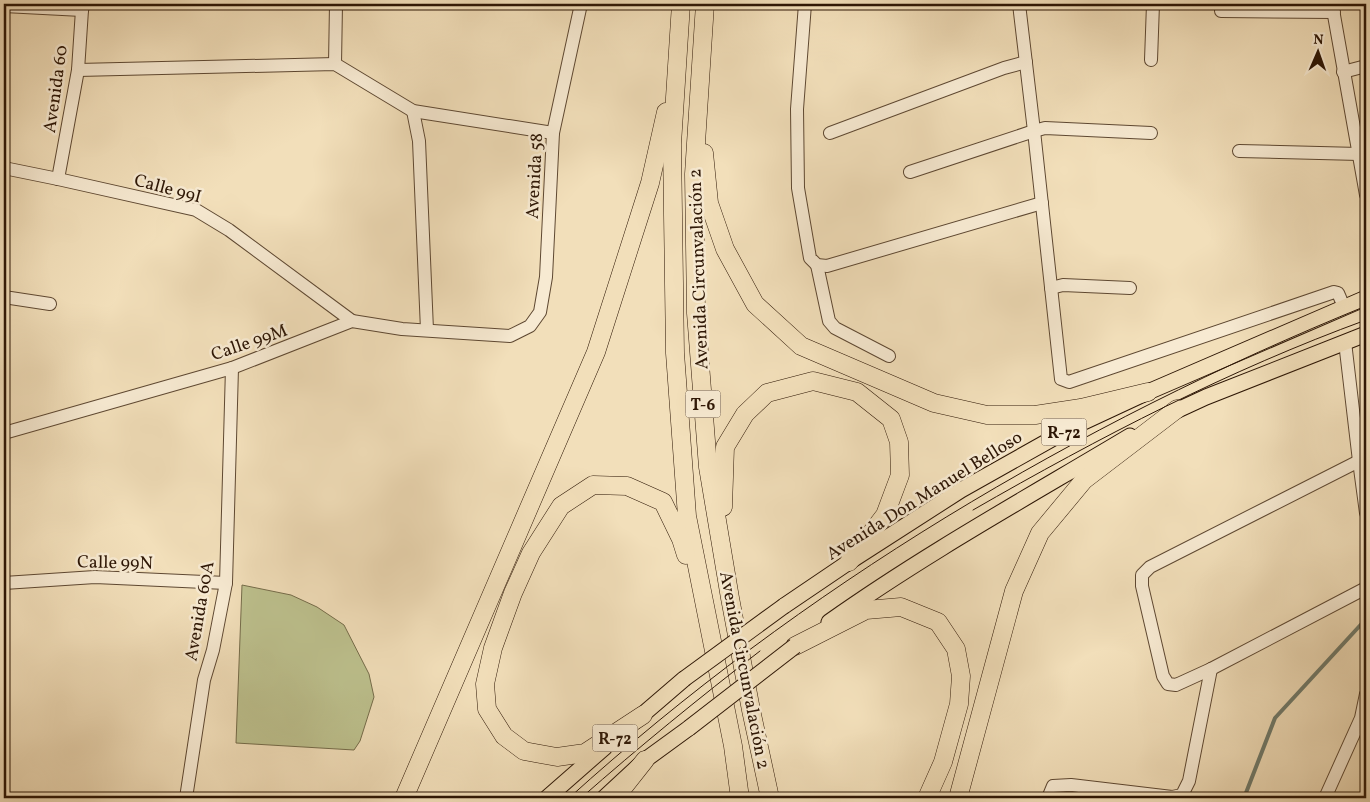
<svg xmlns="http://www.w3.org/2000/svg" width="1370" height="802" font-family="Vollkorn,serif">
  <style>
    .green { fill: #bdc18e; stroke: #756c4a }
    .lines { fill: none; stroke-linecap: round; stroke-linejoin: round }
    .stream { stroke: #6f7a6b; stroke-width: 4 }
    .minor-casing { stroke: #5e4832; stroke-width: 14 }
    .major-casing { stroke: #2d1605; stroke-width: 17 }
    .highway-casing { stroke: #2d1605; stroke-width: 19 }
    .minor { stroke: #f7ead2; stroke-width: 12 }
    .major { stroke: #f2dfba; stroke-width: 15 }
    .highway { stroke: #f2dfba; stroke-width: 18 }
    .tram { stroke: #2d1605; stroke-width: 1 }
    .major-bridge-casing { stroke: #2d1605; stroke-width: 17; stroke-linecap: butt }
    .major-bridge { stroke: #f2dfba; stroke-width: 15 }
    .labels { text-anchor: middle; stroke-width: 5; stroke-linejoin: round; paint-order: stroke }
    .shield { fill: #f7ead2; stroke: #6a5642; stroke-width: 1 }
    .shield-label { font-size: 16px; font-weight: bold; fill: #2d1605 }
    .street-label { font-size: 18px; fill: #2d1605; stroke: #f7ead2 }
  </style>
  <rect width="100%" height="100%" fill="#f2dfba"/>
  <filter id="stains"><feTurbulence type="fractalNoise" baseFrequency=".004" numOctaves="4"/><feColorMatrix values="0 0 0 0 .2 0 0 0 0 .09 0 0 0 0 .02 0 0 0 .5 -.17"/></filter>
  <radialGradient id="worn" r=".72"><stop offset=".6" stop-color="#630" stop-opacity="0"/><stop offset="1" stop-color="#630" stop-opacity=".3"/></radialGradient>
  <polygon class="green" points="242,585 291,595 317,607 344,625 369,674 374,697 360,741 354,750 236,743"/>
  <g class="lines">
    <polyline class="stream" points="1244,798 1275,718 1366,619"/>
    <g class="minor-casing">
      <g id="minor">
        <polyline points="805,4 797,109 798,188 810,258 817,265 827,266 1042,203"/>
        <polyline points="1019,4 1034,131 1061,379 1069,382 1334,292 1338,293 1344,307"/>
        <polyline points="1332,4 1366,195"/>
        <polyline points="4,6 82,10"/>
        <polyline points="1221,11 1334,12"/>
        <polyline points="1151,60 1153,4"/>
        <polyline points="335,64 336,4"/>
        <polyline points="78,70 335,64 413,111 553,133"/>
        <polyline points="1343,72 1366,66"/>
        <polyline points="413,111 419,141 427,330"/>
        <polyline points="830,133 1004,68 1026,62"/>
        <polyline points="1239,151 1359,154"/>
        <polyline points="4,168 58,179 196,210 229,230 352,321"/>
        <polyline points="910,172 1034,131 1045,128 1151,133"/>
        <polyline points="58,179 78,70 82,10 84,4"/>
        <polyline points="817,265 829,321 835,328 889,356"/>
        <polyline points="1051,288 1063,285 1130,288"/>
        <polyline points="4,297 50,304"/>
        <polyline points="1345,342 1359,461 1366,513"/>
        <polyline points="4,433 232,368 352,321 402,329 510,336 530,326 540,312 546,277 553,133 581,4"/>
        <polyline points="1359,461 1150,567 1142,575 1142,586 1163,676 1168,684 1176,685 1211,669 1366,588"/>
        <polyline points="4,583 95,577 226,583"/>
        <polyline points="186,798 204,680 213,650 226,583 232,368"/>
        <polyline points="1048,798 1053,786 1071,785 1172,797 1182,795 1189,781 1211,669"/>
        <polyline points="1325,798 1361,718 1366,694"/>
      </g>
    </g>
    <g class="major-casing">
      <g id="major">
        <polyline points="1167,415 1206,397 1366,334"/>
        <polyline points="784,606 849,562 961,490 1075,426 1148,392 1366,298"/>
        <path d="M829 622C925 554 1028 497 1130 436"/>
        <polyline points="634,722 684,679"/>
        <polyline points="547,798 605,747"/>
        <polyline points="604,798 645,760 689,728"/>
      </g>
    </g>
    <g class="highway-casing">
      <g id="highway">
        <polyline points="681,4 672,144 675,353 687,516 733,746 740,798"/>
        <polyline points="705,4 694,174 696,313 708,467 730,598 751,710 770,798"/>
        <polyline points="704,153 709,203 725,249 755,304 801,346 934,403 987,415 1035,415 1081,408 1148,392"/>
        <polyline points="723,507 725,447 745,414 767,393 813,381 857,392 891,419 899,442 900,475 885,515 849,562"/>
        <polyline points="795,646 866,610 901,607 938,622 956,649 961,676 959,704 943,762 927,798"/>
        <polyline points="643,715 585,753 557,757 524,751 504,736 487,709 485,684 493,648 513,593 531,553 561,506 593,485 627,486 663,502 681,539 686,555"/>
        <polyline points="404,798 596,352 650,183 666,112"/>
        <polyline points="615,798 645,760"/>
        <polyline points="958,798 1014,591 1040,533 1084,480 1177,409"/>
      </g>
    </g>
    <use href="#minor" class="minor"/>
    <use href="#major" class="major"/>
    <use href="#highway" class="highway"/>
    <g class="tram">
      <path d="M973 510C1100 437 1229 370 1366 320"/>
      <path d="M569 798C802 587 1076 424 1366 306"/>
      <path d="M581 798C639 747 699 698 760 651"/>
    </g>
    <g class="major-bridge-casing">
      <g id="major-bridge">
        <polyline points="684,679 784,606"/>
        <polyline points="689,728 795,646"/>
      </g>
    </g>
    <use href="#major-bridge" class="major-bridge"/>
  </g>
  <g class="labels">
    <g class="shield">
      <rect x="685.5" y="390.5" width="35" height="27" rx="4"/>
      <rect x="1041.5" y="418.5" width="45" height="27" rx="4"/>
      <rect x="592.5" y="724.5" width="45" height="27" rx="4"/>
    </g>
    <g class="shield-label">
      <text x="703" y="410">T-6</text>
      <text x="1064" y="438">R-72</text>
      <text x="615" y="744">R-72</text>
    </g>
    <g class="street-label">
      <text transform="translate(55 89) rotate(-82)" y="6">Avenida 60</text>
      <text transform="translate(534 176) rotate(-87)" y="6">Avenida 58</text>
      <text transform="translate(168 188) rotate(15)" y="6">Calle 99I</text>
      <text transform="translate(698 269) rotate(-92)" y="6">Avenida Circunvalación 2</text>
      <text transform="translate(249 342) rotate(-19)" y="6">Calle 99M</text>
      <text transform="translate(924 495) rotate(-32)" y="6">Avenida Don Manuel Belloso</text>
      <text transform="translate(115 562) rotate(1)" y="6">Calle 99N</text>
      <text transform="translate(199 611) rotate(-80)" y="6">Avenida 60A</text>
      <text transform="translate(745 670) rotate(79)" y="6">Avenida Circunvalación 2</text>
    </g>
  </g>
  <rect width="1370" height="802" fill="none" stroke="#f2dfba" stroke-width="20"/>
  <rect x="5" y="5" width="1360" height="792" fill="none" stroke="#2d1605" stroke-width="2.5"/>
  <rect x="10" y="10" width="1350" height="782" fill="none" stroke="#2d1605"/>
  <g transform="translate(1318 52) rotate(2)" stroke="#f7ead2" stroke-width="4" paint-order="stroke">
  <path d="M0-4L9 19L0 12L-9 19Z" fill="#2d1605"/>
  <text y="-8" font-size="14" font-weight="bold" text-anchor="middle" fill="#2d1605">N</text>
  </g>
  <rect width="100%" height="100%" filter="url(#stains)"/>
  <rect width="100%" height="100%" fill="url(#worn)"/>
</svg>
